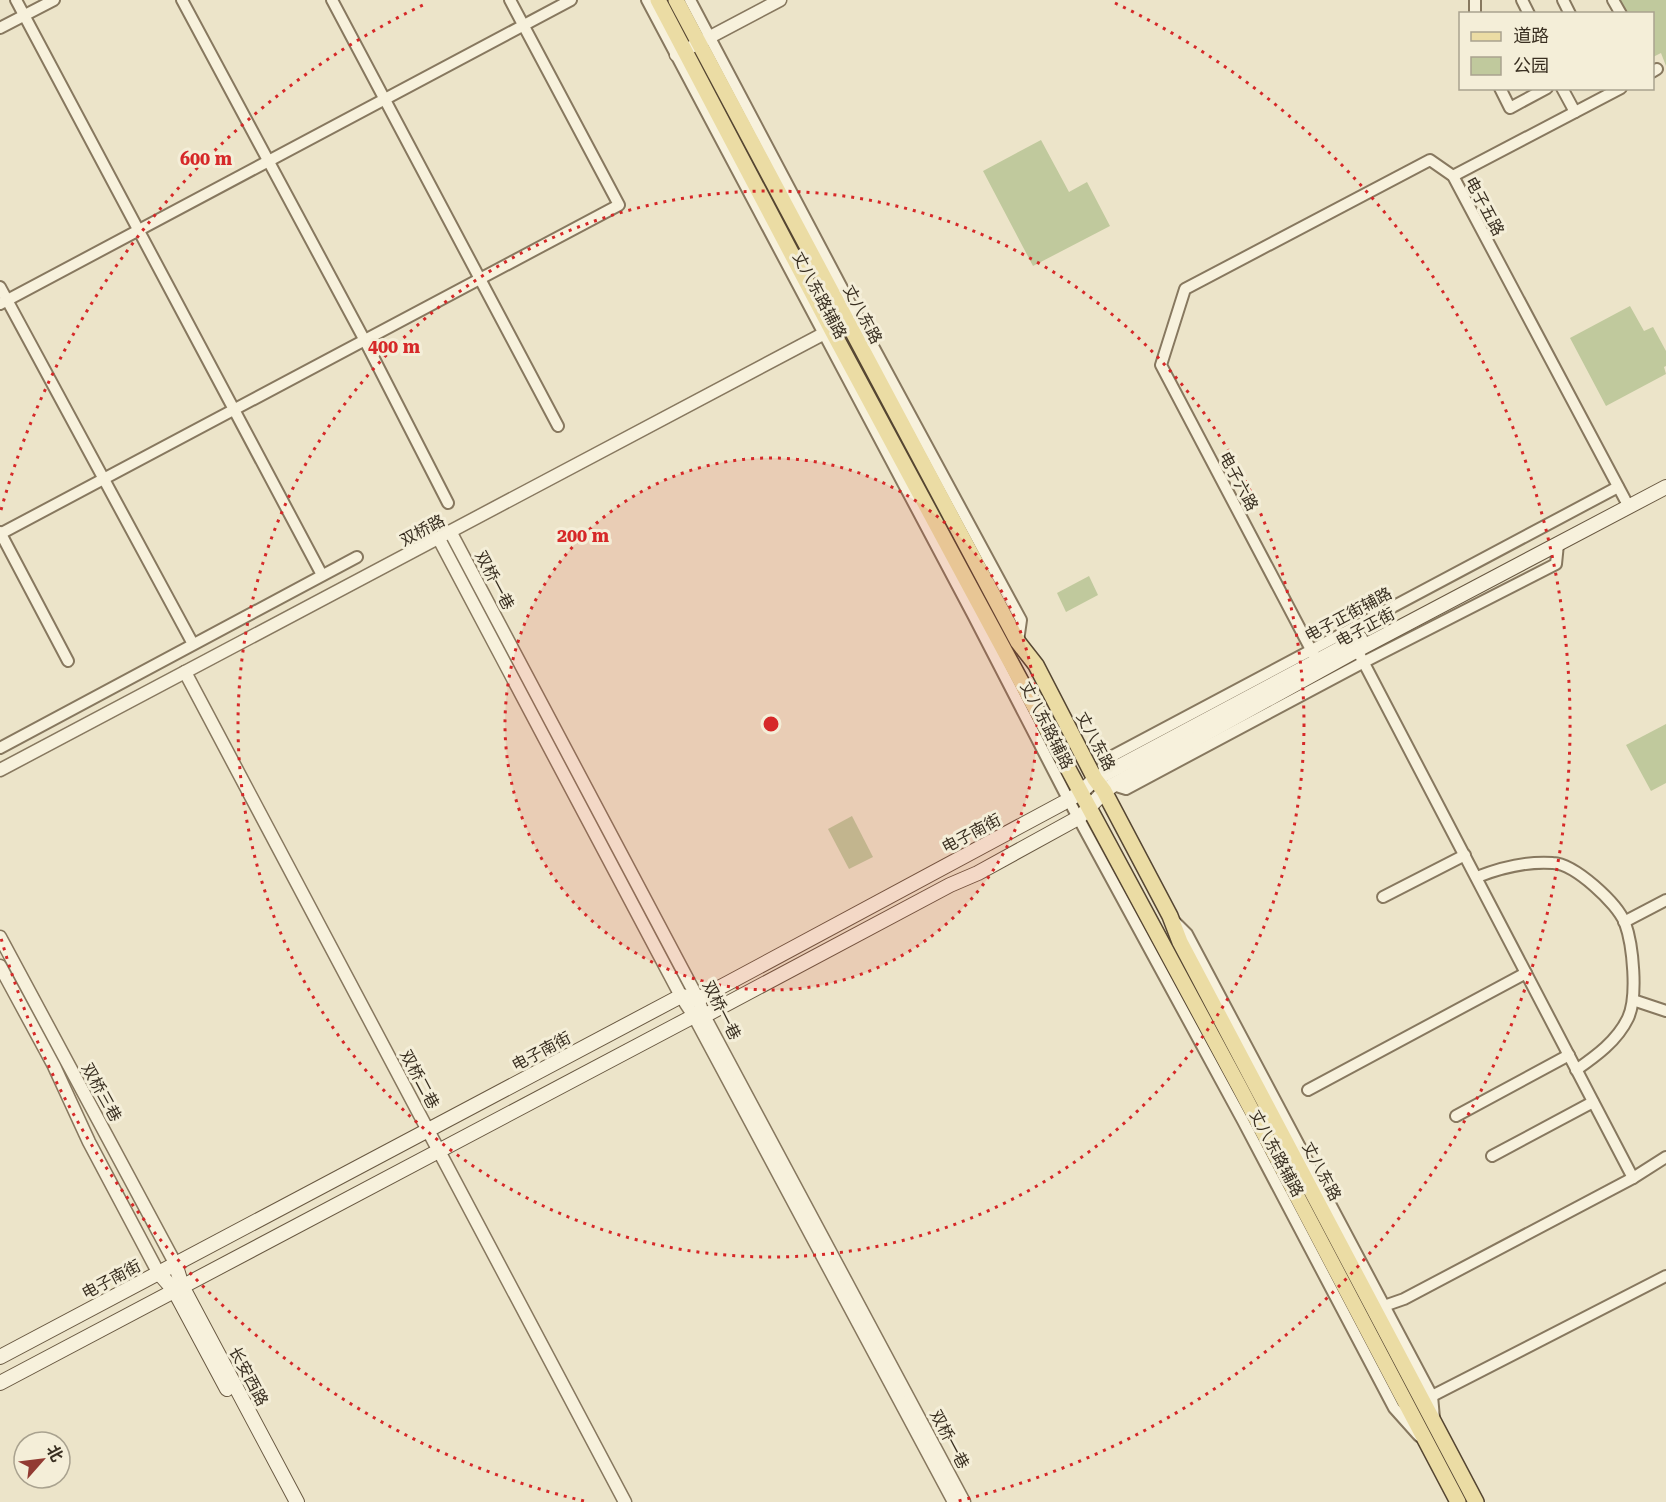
<svg xmlns="http://www.w3.org/2000/svg" width="1666" height="1502" font-family="'Roboto Serif','Noto Sans SC',serif">
  <style>
    .green { fill: #c0c99d }
    .lines { fill: none; stroke-linecap: round; stroke-linejoin: round }
    .minor-casing { stroke: #87785f; stroke-width: 14 }
    .tertiary-casing { stroke: #87785f; stroke-width: 15 }
    .secondary-casing { stroke: #695942; stroke-width: 16 }
    .primary-casing { stroke: #554632; stroke-width: 18 }
    .minor { stroke: #f7f1dc; stroke-width: 10 }
    .tertiary { stroke: #f7f1dc; stroke-width: 12 }
    .secondary { stroke: #f7f1dc; stroke-width: 14 }
    .primary { stroke: #ebdca4; stroke-width: 15 }
    .ring { fill: none; stroke: #d62828; stroke-width: 3; stroke-dasharray: 3 6 }
    .labels { text-anchor: middle; stroke-width: 6; stroke-linejoin: round; paint-order: stroke }
    .street-label { font-size: 16px; fill: #392f21; stroke: #f4eed8 }
    .centre { fill: #d62828; stroke: #f4eed8; stroke-width: 3 }
    .ring-label { font-size: 18px; text-anchor: middle; font-weight: bold; fill: #d62828; stroke: #f4eed8; stroke-width: 6; stroke-linejoin: round; paint-order: stroke }
  </style>
  <rect width="100%" height="100%" fill="#ece4c9"/>
  <g class="green">
    <polygon points="1620,0 1666,0 1666,66 1661,53 1653,57 1652,14 1627,13"/>
    <polygon points="1041,140 1069,192 1087,182 1110,226 1033,266 983,171"/>
    <polygon points="1630,306 1644,331 1653,327 1666,351 1666,366 1664,367 1666,374 1606,406 1570,338"/>
    <polygon points="1089,576 1098,595 1066,612 1057,593"/>
    <polygon points="1666,724 1666,783 1651,791 1626,745"/>
    <polygon points="852,816 873,857 849,869 828,829"/>
  </g>
  <g class="lines">
    <g class="minor-casing">
      <g id="minor">
        <polyline points="16,0 322,575"/>
        <polyline points="182,0 364,339 448,503"/>
        <polyline points="332,0 558,426"/>
        <polyline points="647,0 973,615 1068,799 1243,1121 1394,1408 1419,1436"/>
        <polyline points="690,0 860,322 1021,620 1018,641"/>
        <polyline points="1522,0 1529,14"/>
        <polyline points="1563,0 1570,14"/>
        <polyline points="1613,0 1621,14"/>
        <polyline points="1475,14 1475,0"/>
        <polyline points="0,28 54,0"/>
        <polyline points="1652,72 1657,69"/>
        <polyline points="1500,88 1510,108 1547,88"/>
        <polyline points="1562,88 1575,112"/>
        <polyline points="1453,176 1621,88"/>
        <polyline points="0,287 193,644"/>
        <polyline points="0,304 571,0"/>
        <polyline points="0,532 68,661"/>
        <polyline points="0,534 619,205 510,0"/>
        <polyline points="1354,644 1633,1178"/>
        <polyline points="1317,661 1161,365 1185,289 1430,160 1453,176 1629,507"/>
        <polyline points="0,748 357,557"/>
        <polyline points="1103,775 1105,760 1618,487"/>
        <polyline points="1113,785 1126,789 1364,662 1556,564 1558,544"/>
        <path d="M1477 877C1500 868 1527 861 1553 863 1575 864 1617 903 1625 923 1633 945 1638 997 1628 1018 1617 1041 1596 1056 1576 1070"/>
        <polyline points="1383,897 1465,855"/>
        <polyline points="1174,921 1187,934 1432,1396 1434,1418"/>
        <polyline points="1624,922 1666,900"/>
        <polyline points="1633,1000 1666,1011"/>
        <polyline points="1308,1090 1526,973"/>
        <polyline points="1456,1116 1569,1055"/>
        <polyline points="1492,1156 1593,1102"/>
        <polyline points="1384,1306 1404,1299 1633,1178 1666,1157"/>
        <polyline points="1432,1396 1666,1276"/>
      </g>
    </g>
    <g class="tertiary-casing">
      <g id="tertiary">
        <polyline points="676,55 780,0"/>
        <polyline points="451,533 698,999 704,1016 964,1502"/>
        <polyline points="439,539 681,996 694,1016 954,1502"/>
        <polyline points="185,672 625,1502"/>
        <polyline points="0,770 823,334 831,327 856,314"/>
        <polyline points="0,937 175,1263"/>
        <polyline points="0,966 54,1066 89,1142 158,1272"/>
      </g>
    </g>
    <g class="secondary-casing">
      <g id="secondary">
        <polyline points="175,1263 182,1286 297,1502"/>
        <polyline points="158,1272 174,1290 227,1389"/>
        <polyline points="0,1357 681,996 698,999 730,982 1063,803 1080,793 1095,779 1103,775 1360,638"/>
        <path d="M0 1383 675 1026 694 1016H704L950 885 978 873 1078 818C1091 808 1099 794 1113 785L1357 650 1666 487"/>
      </g>
    </g>
    <g class="primary-casing">
      <g id="primary">
        <polyline points="658,0 835,336 1240,1088 1458,1502"/>
        <polyline points="676,0 1018,642 1036,665 1095,779 1104,791 1170,916 1180,942 1476,1502"/>
      </g>
    </g>
    <use href="#minor" class="minor"/>
    <use href="#tertiary" class="tertiary"/>
    <use href="#secondary" class="secondary"/>
    <use href="#primary" class="primary"/>
  </g>
  <circle cx="771" cy="724" r="266" fill="#d62828" fill-opacity=".12"/>
  <g class="ring">
    <circle cx="771" cy="724" r="266"/>
    <circle cx="771" cy="724" r="533"/>
    <path d="M584 1501A799 799 0 0 1 1 938M1 510A799 799 0 0 1 427 3M1115 3A799 799 0 0 1 958 1501"/>
  </g>
  <g class="labels">
    <g class="street-label">
      <text transform="translate(1485 206) rotate(62)" y="6">电子五路</text>
      <text transform="translate(820 295) rotate(62)" y="6">丈八东路辅路</text>
      <text transform="translate(863 314) rotate(62)" y="6">丈八东路</text>
      <text transform="translate(1239 481) rotate(62)" y="6">电子六路</text>
      <text transform="translate(422 530) rotate(-28)" y="6">双桥路</text>
      <text transform="translate(495 580) rotate(62)" y="6">双桥一巷</text>
      <text transform="translate(1348 614) rotate(-28)" y="6">电子正街辅路</text>
      <text transform="translate(1365 627) rotate(-28)" y="6">电子正街</text>
      <text transform="translate(1047 725) rotate(63)" y="6">丈八东路辅路</text>
      <text transform="translate(1096 741) rotate(62)" y="6">丈八东路</text>
      <text transform="translate(971 833) rotate(-28)" y="6">电子南街</text>
      <text transform="translate(722 1010) rotate(63)" y="6">双桥一巷</text>
      <text transform="translate(541 1051) rotate(-28)" y="6">电子南街</text>
      <text transform="translate(420 1079) rotate(62)" y="6">双桥二巷</text>
      <text transform="translate(102 1092) rotate(61)" y="6">双桥三巷</text>
      <text transform="translate(1277 1153) rotate(62)" y="6">丈八东路辅路</text>
      <text transform="translate(1322 1171) rotate(62)" y="6">丈八东路</text>
      <text transform="translate(111 1279) rotate(-28)" y="6">电子南街</text>
      <text transform="translate(249 1376) rotate(62)" y="6">长安西路</text>
      <text transform="translate(950 1439) rotate(62)" y="6">双桥一巷</text>
    </g>
  </g>
  <circle cx="771" cy="724" r="9" class="centre"/>
  <g class="ring-label">
    <text x="206" y="165">600 m</text>
    <text x="394" y="353">400 m</text>
    <text x="583" y="542">200 m</text>
  </g>
  <rect x="1459" y="12" width="195" height="78" fill="#f4eed8" stroke="#a9a28f" stroke-width="1.5"/>
  <rect x="1471" y="32" width="30" height="9" fill="#ebdca4" stroke="#a9a28f" stroke-width="1.5"/>
  <text x="1513" y="42" font-size="18" fill="#392f21">道路</text>
  <rect x="1471" y="57" width="30" height="18" fill="#c0c99d" stroke="#a9a28f" stroke-width="1.5"/>
  <text x="1513" y="72" font-size="18" fill="#392f21">公园</text>
  <g transform="translate(42 1460) rotate(62)"><circle r="28" fill="#f4eed8" stroke="#a9a28f" stroke-width="1.5"/>
  <path d="M0-4.5L10 22L0 15L-10 22Z" fill="#923b33"/>
  <text y="-9" font-size="16" font-weight="bold" text-anchor="middle" fill="#392f21">北</text>
  </g>
</svg>
